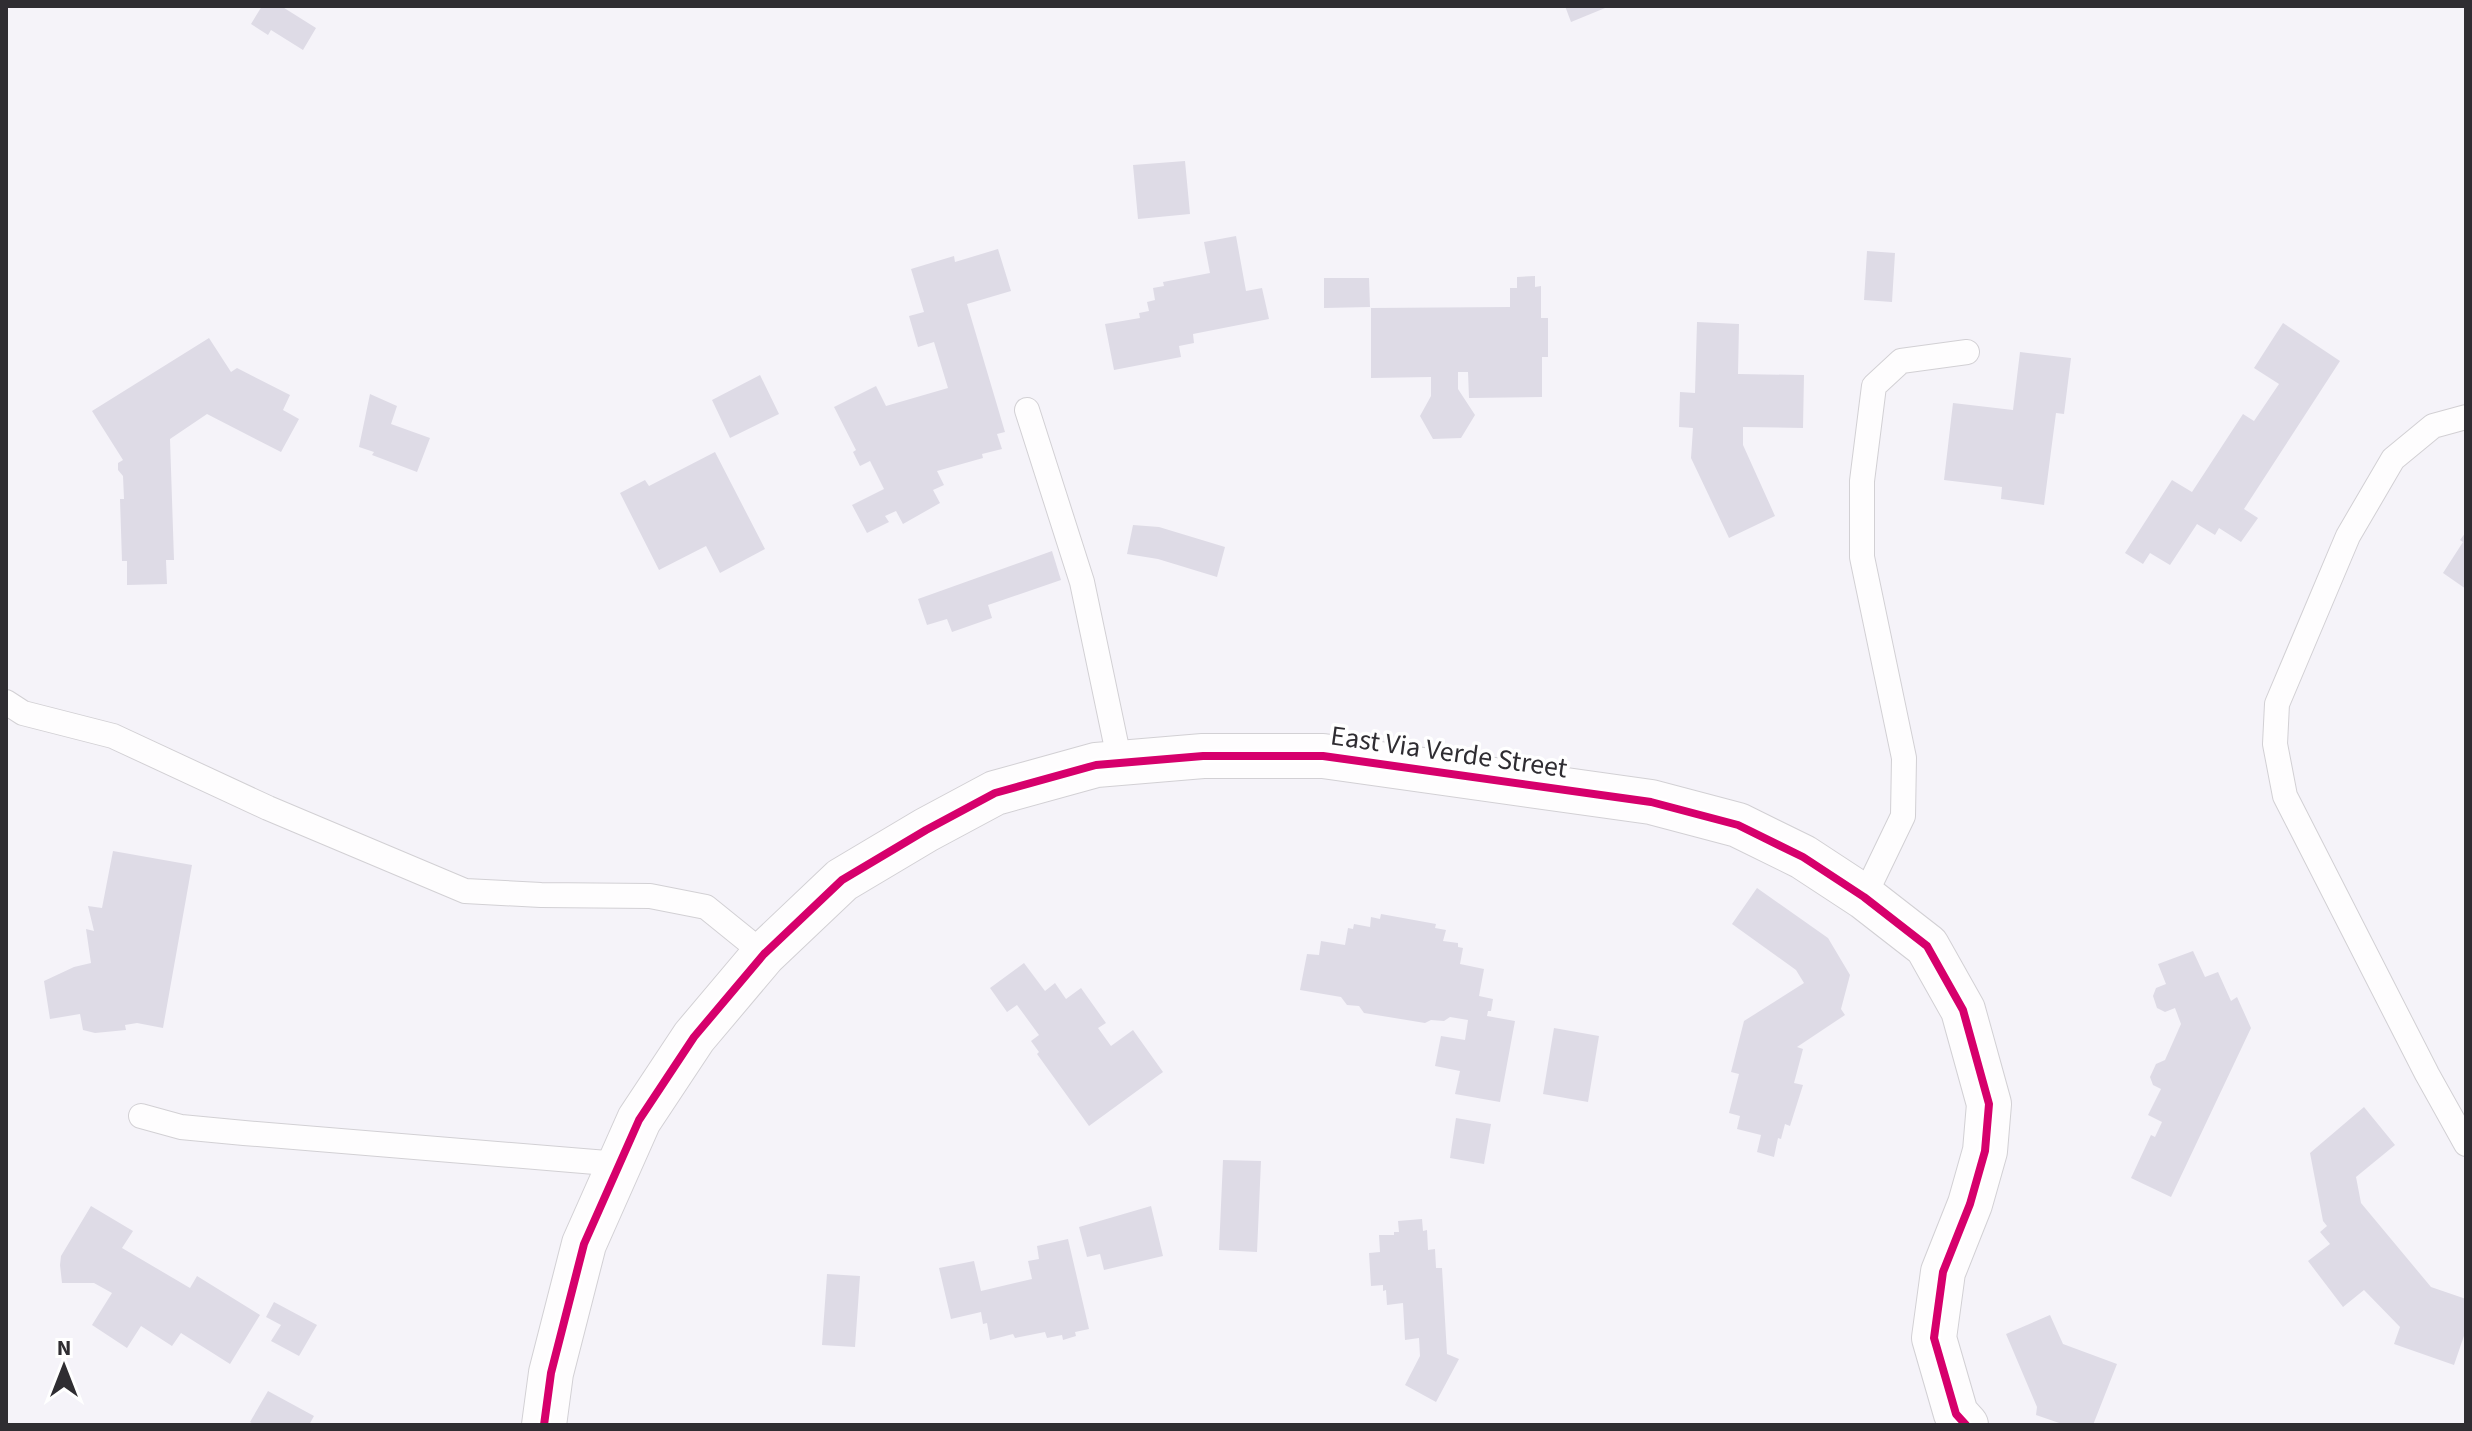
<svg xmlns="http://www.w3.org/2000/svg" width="2472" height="1431" font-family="'Source Sans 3',sans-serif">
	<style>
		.building { fill: #dedbe6 }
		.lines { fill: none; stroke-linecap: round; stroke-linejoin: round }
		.lane-casing { stroke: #d2d0d4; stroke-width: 26 }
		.secondary-casing { stroke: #d2d0d4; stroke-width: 46 }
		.lane { stroke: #fefdfe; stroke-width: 24 }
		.secondary { stroke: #fefdfe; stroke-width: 44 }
		.cycleway-casing { stroke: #fff; stroke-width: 13 }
		.cycleway { stroke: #d6006c; stroke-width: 8 }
		.labels { text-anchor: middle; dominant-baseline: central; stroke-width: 7; stroke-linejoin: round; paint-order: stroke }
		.street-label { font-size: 28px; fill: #2f2d32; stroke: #fff }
	</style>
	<rect width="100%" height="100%" fill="#f5f3f9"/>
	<path class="building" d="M262,6H281L316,28L303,50L271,30L268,35L251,24Z
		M1565,6H1610L1571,22Z
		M1185,161L1190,214L1138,219L1133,165Z
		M1236,236L1246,291L1262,288L1269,319L1193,334L1194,343L1179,346L1181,357L1114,370L1105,324L1140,318L1139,313L1149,311L1147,302L1155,300L1153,288L1164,286L1163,282L1210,273L1204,242Z
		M998,249L1011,291L967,304L1005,432L997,434L1002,449L982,454L983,458L937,471L944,485L933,490L940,503L903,524L896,511L885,516L889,522L867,533L852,505L884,489L870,461L860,466L853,452L856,450L834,407L876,386L886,406L948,388L934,342L918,347L909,316L924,312L911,269L954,256L955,262Z
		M1867,251L1895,253L1892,302L1864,300Z
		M1535,276V287L1541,286V318H1548V357H1542V397L1469,398L1468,372H1458V389L1475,415L1461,438L1433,439L1420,416L1431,396V377L1371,378V308L1510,307V288H1517V277Z
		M1324,278H1369L1370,307L1324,308Z
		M1697,322L1739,324L1738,374L1804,375L1803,428L1743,427V445L1775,516L1729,538L1691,458L1693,428L1679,427L1680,392L1695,393Z
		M2283,323L2340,361L2244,509L2258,518L2241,542L2219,528L2215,535L2197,524L2170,565L2150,553L2143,564L2125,553L2172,480L2192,492L2243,414L2254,421L2279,384L2254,368Z
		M209,338L231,372L237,368L290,395L283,410L299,419L281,452L207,414L170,439L174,560H166L167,584L127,585V561H122L120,499H124L123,476L118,470V463L123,460L92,411Z
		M2020,352L2071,358L2064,414L2056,413L2044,505L2001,499L2002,487L1944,480L1953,403L2013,410Z
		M760,375L779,414L730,438L712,400Z
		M370,394L397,406L391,424L430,438L417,472L372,455L374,452L359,447Z
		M715,452L765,549L720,573L706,546L659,570L620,493L645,480L649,486Z
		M1133,525L1159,527L1225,547L1217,577L1158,559L1127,554Z
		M2466,532V589L2443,573L2463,542L2460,540Z
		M1052,551L1061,580L988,605L992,618L952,632L947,619L927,625L918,599Z
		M113,851L192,865L163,1028L137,1023L125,1025L126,1030L95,1033L83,1030L80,1014L50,1019L44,981L74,967L91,963L86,929L94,931L88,906L102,908Z
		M1757,888L1828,938L1850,975L1841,1009L1845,1015L1797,1047L1803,1049L1794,1083L1803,1085L1790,1126L1785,1124L1781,1139L1778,1138L1774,1157L1757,1152L1761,1135L1737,1129L1740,1116L1729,1113L1739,1074L1731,1072L1744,1021L1804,983L1796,970L1732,924Z
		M1381,914L1436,924L1435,928L1446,930L1443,941L1458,943V947L1463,948L1460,964L1484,969L1479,996L1493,999L1491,1011H1488L1487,1016L1515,1021L1500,1102L1455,1094L1460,1071L1435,1066L1441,1036L1465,1040L1468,1020L1450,1017L1444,1021L1431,1020L1425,1023L1364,1013L1359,1006L1347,1005L1341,997L1300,990L1307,954L1319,955L1321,941L1345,945L1348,928L1353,929L1354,924L1370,927L1371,917L1380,919Z
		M2193,951L2205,977L2218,972L2231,1001L2237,997L2251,1028L2171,1197L2131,1178L2151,1135L2155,1137L2162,1122L2148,1115L2161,1089L2153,1085L2150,1077L2156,1064L2165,1060L2181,1024L2175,1008L2165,1012L2157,1008L2153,996L2156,988L2166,984L2158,964Z
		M1024,963L1045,991L1055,983L1066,999L1081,988L1106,1023L1098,1028L1111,1046L1133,1030L1163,1072L1089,1126L1037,1054L1039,1052L1031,1041L1039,1035L1017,1005L1007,1012L990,988Z
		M1554,1028L1599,1036L1588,1102L1543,1094Z
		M2364,1107L2395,1145L2356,1177L2361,1203L2431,1287L2466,1299V1330L2454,1365L2394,1344L2400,1327L2364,1290L2343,1307L2308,1261L2330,1244L2320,1232L2327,1226L2323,1221L2310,1153Z
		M1456,1118L1491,1124L1484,1164L1450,1158Z
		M1223,1160L1261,1161L1257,1252L1219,1250Z
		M91,1206L133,1231L122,1248L190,1288L197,1276L260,1315L230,1364L181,1333L172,1346L141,1326L127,1348L92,1325L112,1293L94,1283H62L60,1265L61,1256Z
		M1151,1206L1163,1256L1104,1270L1100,1254L1087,1257L1079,1227Z
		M1422,1219L1423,1231L1427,1230L1428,1250L1435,1249L1436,1268H1442L1447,1354L1459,1359L1436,1402L1405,1385L1420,1356L1419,1338L1405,1340L1403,1303L1387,1305L1386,1290L1383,1291V1285L1371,1286L1369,1253L1380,1252L1379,1235H1394V1232H1399L1398,1221Z
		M1068,1239L1089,1329L1075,1332L1076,1336L1063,1340L1062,1335L1047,1338L1045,1332L1015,1338L1013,1334L990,1340L987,1323L983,1324L981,1312L951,1319L939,1268L974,1261L981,1291L1032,1279L1028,1261L1039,1259L1037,1246Z
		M827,1274L860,1276L855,1347L822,1345Z
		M274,1302L317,1325L299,1356L271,1341L281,1325L266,1317Z
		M2050,1315L2063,1344L2117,1364L2093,1425H2065L2036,1415L2037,1407L2006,1334Z
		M268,1391L314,1416L309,1425H255L250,1422Z"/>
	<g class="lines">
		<g class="lane-casing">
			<path id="lane" d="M1027,410L1082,582L1120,763
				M2466,417L2433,426L2393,459L2348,536L2277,704L2275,744L2285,796L2427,1074L2466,1144
				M6,702L23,713L113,736L268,808L465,891L541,895L650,896L706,907L764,954
				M1864,897L1903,816L1904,758L1862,557V481L1874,386L1901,361L1967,352
				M141,1116L181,1127L244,1133L619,1164"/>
		</g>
		<g class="secondary-casing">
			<path id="secondary" d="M544,1425L551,1373L584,1244L639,1120L694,1037L764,954L842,880L926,830L995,793L1096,765L1203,756H1323L1651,802L1738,825L1803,857L1864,897L1927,946L1963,1010L1989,1104L1985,1151L1970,1204L1943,1272L1934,1338L1956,1414L1966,1425"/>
		</g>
		<use href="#lane" class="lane"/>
		<use href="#secondary" class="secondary"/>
		<g class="cycleway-casing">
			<path id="cycleway" d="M544,1425L551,1373L584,1244L639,1120L694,1037L764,954L842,880L926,830L995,793L1096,765L1203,756H1323L1651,802L1738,825L1803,857L1864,897L1927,946L1963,1010L1989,1104L1985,1151L1970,1204L1943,1272L1934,1338L1956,1414L1966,1425"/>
		</g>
		<use href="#cycleway" class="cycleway"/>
	</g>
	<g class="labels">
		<g class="street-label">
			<text transform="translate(1449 752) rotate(8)">East Via Verde Street</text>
		</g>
	</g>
	<rect width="2472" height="1431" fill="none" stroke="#2f2d32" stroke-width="16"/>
	<g transform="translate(64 1367)" stroke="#ffffff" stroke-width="6" paint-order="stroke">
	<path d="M0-6L14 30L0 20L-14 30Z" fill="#2f2d32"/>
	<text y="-12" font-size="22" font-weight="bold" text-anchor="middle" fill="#2f2d32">N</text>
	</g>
</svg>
